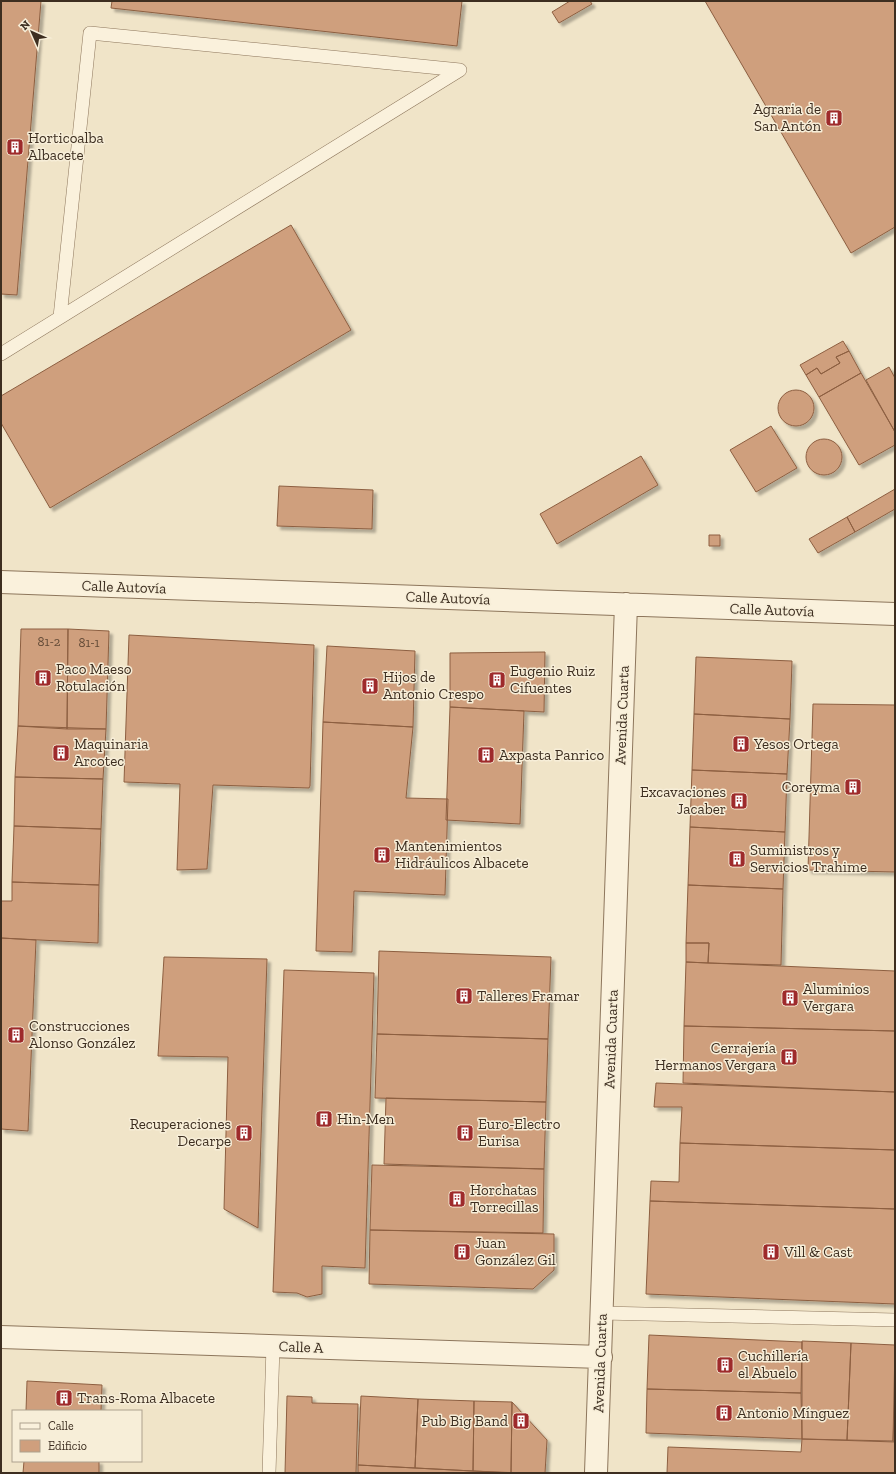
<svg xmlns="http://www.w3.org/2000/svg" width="896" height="1474" font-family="'Zilla Slab',serif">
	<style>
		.building { fill: #cf9f7d; stroke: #8d5f41; filter: url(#shadow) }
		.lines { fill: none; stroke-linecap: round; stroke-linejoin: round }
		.lane-casing { stroke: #8d765c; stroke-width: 14 }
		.street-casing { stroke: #8d765c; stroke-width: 24 }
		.lane { stroke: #faf1dc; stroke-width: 13 }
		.street { stroke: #faf1dc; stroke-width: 22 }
		.labels { text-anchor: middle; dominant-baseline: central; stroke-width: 3; stroke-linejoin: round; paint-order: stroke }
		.number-label { font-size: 13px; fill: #624a37 }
		.poi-label { font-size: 15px; fill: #3d2e20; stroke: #f7eed8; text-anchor: start }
		.street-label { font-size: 15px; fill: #3d2e20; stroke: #f7eed8 }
	</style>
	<defs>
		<filter id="shadow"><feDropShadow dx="3.5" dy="3.5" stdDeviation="1" flood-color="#0004"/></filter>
	</defs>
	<rect width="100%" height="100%" fill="#f0e4c8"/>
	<path class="building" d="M1,1H41L17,295L1,294Z
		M112,1H462L457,46L111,8Z
		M570,1H590L592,4L559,23L552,12Z
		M705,1H895V227L851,253Z
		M291,225L351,330L50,508L1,423V396Z
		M843,341L849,351L836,357L840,363L821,374L817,368L806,375L800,365Z
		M849,351L861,373L819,397L806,375L817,368L821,374L840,363L836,357Z
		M889,367L895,378V432L866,380Z
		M861,373L895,432V445L859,465L819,397Z
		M778 408a18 18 0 1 1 36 0a18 18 0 1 1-36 0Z
		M771,426L797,468L756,492L730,450Z
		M806 457a18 18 0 1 1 36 0a18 18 0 1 1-36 0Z
		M641,456L658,485L557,544L540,514Z
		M279,486L373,490L372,529L277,526Z
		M895,489V509L855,532L847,517Z
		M847,517L855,532L818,553L809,539Z
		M709,535H720V546H709Z
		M21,629H68L67,729L18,726Z
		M68,629L109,631L106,729H67Z
		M129,635L314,645L310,786L309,788L213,785L207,869L177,870L180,784L124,782Z
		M327,646L415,651L413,727L323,722Z
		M545,652L544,712L450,707V653Z
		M696,657L792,661L790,719L694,714Z
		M813,704L895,705V872L808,870Z
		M450,707L524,711L520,824L446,820Z
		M694,714L790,719L787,774L692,770Z
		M323,722L413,727L406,798L448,799L445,895L354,891L352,952L316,951Z
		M18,726L106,729L103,779L15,777Z
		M692,770L787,774L785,832L690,827Z
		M15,777L103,779L101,829L14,826Z
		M14,826L101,829L99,885L12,882Z
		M690,827L785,832L783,889L688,885Z
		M12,882L99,885L98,943L1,938V901H12Z
		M688,885L783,889L781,965L708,963L709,943H686Z
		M1,938L36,940L28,1131L1,1129Z
		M686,943H709L708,963L686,962Z
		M379,951L551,957L548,1039L377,1034Z
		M164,957L267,959L258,1228L224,1209L228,1057L158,1056Z
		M686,962L895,971V1031L684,1026Z
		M284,970L374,973L365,1268L322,1266V1294L307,1297L297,1293L273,1292Z
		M684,1026L895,1031V1092L683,1083Z
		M377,1034L548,1039L546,1102L375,1098Z
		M656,1083L895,1092V1150L680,1143L682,1107H654Z
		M386,1098L546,1102L544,1169L384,1164Z
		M680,1143L895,1150V1209L650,1201L651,1181L679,1182Z
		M372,1165L544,1169L543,1233L370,1230Z
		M650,1201L895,1209V1304L646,1294Z
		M370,1230L554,1234V1270L533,1289L369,1284Z
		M649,1335L802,1342L801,1393L647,1389Z
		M802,1341L851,1343L847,1440L802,1439Z
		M851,1343L895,1345L893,1441L847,1440Z
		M27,1381L102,1385L101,1411H26Z
		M647,1389L801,1393L802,1439L646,1433Z
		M895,1393V1442L893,1441Z
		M287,1396L312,1397V1403L358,1404L356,1473H285Z
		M361,1396L418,1399L415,1468L358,1465Z
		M418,1399L474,1401L473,1471L415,1468Z
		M474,1401L512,1402L511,1473L473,1471Z
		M512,1402L547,1440L545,1473H511Z
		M802,1439L895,1442V1473H667L668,1447L801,1452Z
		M24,1461H99V1473H23Z
		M358,1465L473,1471L521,1473H358Z"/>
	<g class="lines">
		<g class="lane-casing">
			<path id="lane" d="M1,354L460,70L90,33L60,317
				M602,1313L895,1320
				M269,1473L273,1346"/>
		</g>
		<g class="street-casing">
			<path id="street" d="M1,582L895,614
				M1,1337L601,1357
				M596,1473L626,604"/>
		</g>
		<use href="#lane" class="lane"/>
		<use href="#street" class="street"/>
	</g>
	<defs>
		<g id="building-square" transform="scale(0.9)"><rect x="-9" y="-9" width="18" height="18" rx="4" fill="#9e2a2b" stroke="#f7eed8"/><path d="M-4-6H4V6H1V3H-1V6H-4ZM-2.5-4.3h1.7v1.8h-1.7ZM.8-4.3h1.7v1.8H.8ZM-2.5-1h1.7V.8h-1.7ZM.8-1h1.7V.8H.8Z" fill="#fff"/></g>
	</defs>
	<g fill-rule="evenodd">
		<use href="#building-square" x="834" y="118"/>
		<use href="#building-square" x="15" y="147"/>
		<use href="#building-square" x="43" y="678"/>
		<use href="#building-square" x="497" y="680"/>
		<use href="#building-square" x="370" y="686"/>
		<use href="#building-square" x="741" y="744"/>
		<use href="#building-square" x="61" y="753"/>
		<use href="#building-square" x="486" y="755"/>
		<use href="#building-square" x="853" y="787"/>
		<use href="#building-square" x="739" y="801"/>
		<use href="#building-square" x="382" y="855"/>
		<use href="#building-square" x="737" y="859"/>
		<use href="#building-square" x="464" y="996"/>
		<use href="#building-square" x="790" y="998"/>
		<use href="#building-square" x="16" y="1035"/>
		<use href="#building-square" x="789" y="1057"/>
		<use href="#building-square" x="324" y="1119"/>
		<use href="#building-square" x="244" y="1133"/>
		<use href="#building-square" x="465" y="1133"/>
		<use href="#building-square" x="457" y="1199"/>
		<use href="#building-square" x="462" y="1252"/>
		<use href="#building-square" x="771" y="1252"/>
		<use href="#building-square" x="725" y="1365"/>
		<use href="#building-square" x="64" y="1398"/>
		<use href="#building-square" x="724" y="1413"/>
		<use href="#building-square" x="521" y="1421"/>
	</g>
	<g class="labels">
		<g class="number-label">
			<text x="49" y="641">81-2</text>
			<text x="89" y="642">81-1</text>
		</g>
		<g class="poi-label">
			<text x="821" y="109" text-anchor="end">Agraria de<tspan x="821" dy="17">San Antón</tspan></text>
			<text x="28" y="138">Horticoalba<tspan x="28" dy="17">Albacete</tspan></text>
			<text x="56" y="669">Paco Maeso<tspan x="56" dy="17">Rotulación</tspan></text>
			<text x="510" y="671">Eugenio Ruiz<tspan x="510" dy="17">Cifuentes</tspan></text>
			<text x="383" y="677">Hijos de<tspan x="383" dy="17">Antonio Crespo</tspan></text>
			<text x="74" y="744">Maquinaria<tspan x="74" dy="17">Arcotec</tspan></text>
			<text x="754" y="744">Yesos Ortega</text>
			<text x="499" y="755">Axpasta Panrico</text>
			<text x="840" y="787" text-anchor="end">Coreyma</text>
			<text x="726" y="792" text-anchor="end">Excavaciones<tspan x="726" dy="17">Jacaber</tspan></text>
			<text x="395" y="846">Mantenimientos<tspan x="395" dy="17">Hidráulicos Albacete</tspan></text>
			<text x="750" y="850">Suministros y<tspan x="750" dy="17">Servicios Trahime</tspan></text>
			<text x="803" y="989">Aluminios<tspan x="803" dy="17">Vergara</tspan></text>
			<text x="477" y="996">Talleres Framar</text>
			<text x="29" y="1026">Construcciones<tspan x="29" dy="17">Alonso González</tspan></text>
			<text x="776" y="1048" text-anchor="end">Cerrajería<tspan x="776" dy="17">Hermanos Vergara</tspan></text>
			<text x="337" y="1119">Hin-Men</text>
			<text x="231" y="1124" text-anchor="end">Recuperaciones<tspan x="231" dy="17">Decarpe</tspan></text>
			<text x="478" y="1124">Euro-Electro<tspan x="478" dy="17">Eurisa</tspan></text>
			<text x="470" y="1190">Horchatas<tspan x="470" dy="17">Torrecillas</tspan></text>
			<text x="475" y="1243">Juan<tspan x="475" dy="17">González Gil</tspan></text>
			<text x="784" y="1252">Vill &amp; Cast</text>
			<text x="738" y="1356">Cuchillería<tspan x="738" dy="17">el Abuelo</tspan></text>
			<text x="77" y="1398">Trans-Roma Albacete</text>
			<text x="737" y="1413">Antonio Mínguez</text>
			<text x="508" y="1421" text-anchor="end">Pub Big Band</text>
		</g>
		<g class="street-label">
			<text transform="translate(124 587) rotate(2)">Calle Autovía</text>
			<text transform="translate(448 598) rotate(2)">Calle Autovía</text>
			<text transform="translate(772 610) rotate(2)">Calle Autovía</text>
			<text transform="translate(622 715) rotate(-88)">Avenida Cuarta</text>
			<text transform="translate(611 1039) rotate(-88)">Avenida Cuarta</text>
			<text transform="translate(301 1347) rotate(2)">Calle A</text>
			<text transform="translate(600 1363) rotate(-88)">Avenida Cuarta</text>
		</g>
	</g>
	<rect width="896" height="1474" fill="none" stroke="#3d2e20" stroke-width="4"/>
	<rect x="12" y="1410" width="130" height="52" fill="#f7eed8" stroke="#ada18e"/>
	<rect x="20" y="1423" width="20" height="6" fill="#faf1dc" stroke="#ada18e"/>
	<text x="48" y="1430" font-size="12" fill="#3d2e20">Calle</text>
	<rect x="20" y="1440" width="20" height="12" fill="#cf9f7d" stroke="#ada18e"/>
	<text x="48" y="1450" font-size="12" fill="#3d2e20">Edificio</text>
	<g transform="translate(32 32) rotate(315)" stroke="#f7eed8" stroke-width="3" paint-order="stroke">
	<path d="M0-3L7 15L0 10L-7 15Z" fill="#3d2e20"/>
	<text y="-6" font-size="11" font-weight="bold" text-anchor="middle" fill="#3d2e20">N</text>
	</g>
</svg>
